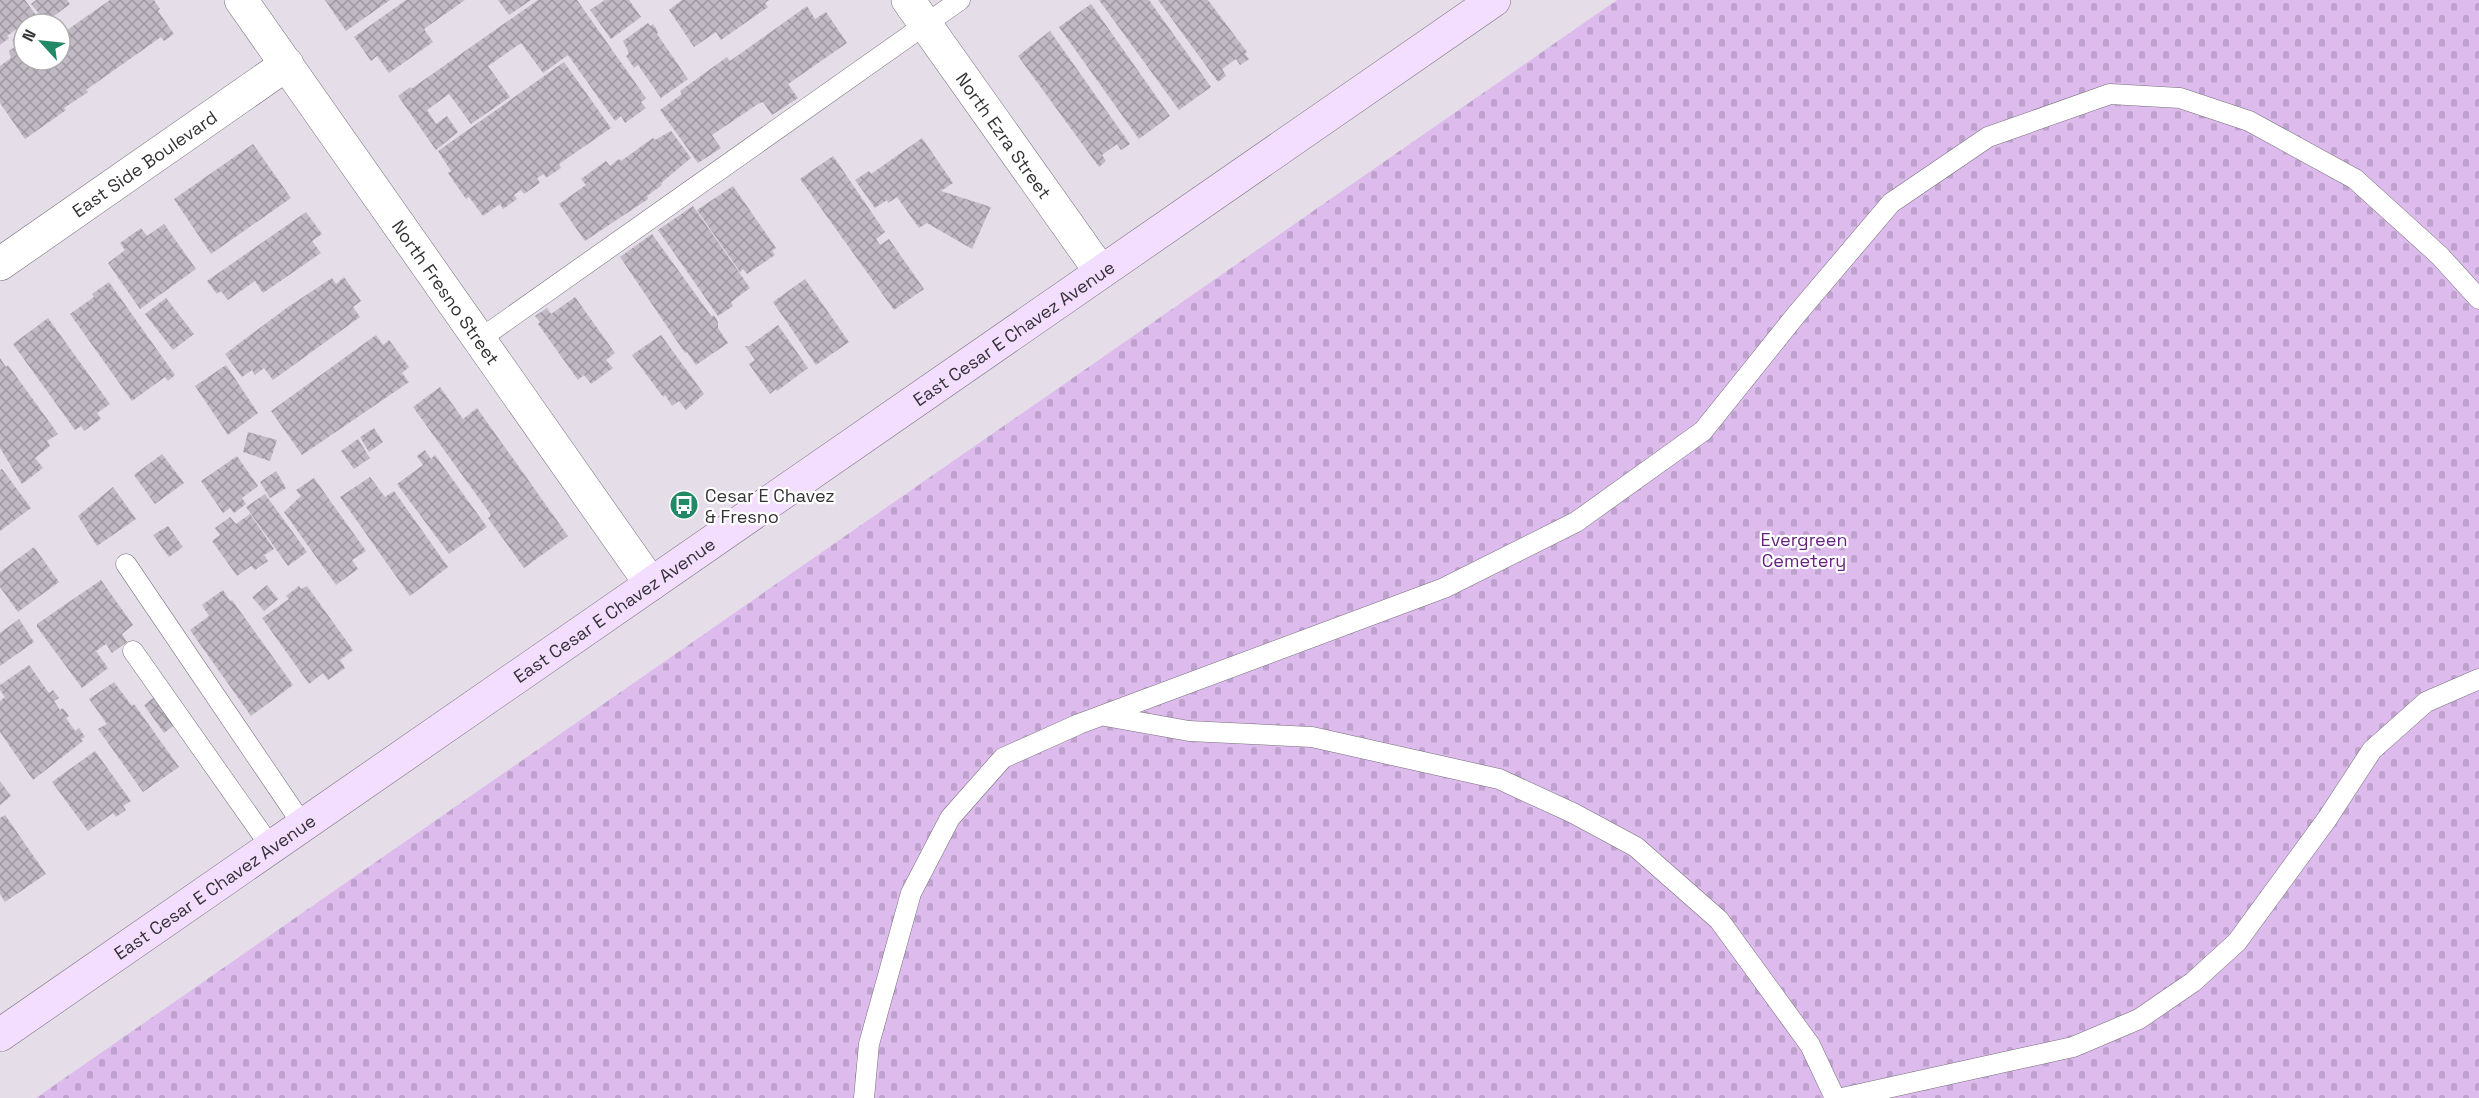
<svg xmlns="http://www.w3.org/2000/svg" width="2479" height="1098" font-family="'Space Grotesk',sans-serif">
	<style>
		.cemetery { fill: url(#cemetery-stones) }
		.building { fill: url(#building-cross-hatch) }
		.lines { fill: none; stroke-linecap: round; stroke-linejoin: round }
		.lane-casing { stroke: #756f79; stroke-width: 21 }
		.street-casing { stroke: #756f79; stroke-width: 34 }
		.secondary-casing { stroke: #756f79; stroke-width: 34 }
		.lane { stroke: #fff; stroke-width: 20 }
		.street { stroke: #fff; stroke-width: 33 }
		.secondary { stroke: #f4deff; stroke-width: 33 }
		.labels { text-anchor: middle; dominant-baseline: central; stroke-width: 4.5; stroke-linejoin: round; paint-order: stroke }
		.street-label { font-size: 18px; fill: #353236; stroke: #fff }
		.poi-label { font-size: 18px; fill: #353236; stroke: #fff; text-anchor: start }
		.park-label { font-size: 18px; fill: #65227f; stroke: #fff }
	</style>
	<defs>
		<pattern id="cemetery-stones" width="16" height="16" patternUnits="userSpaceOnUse" patternTransform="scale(1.5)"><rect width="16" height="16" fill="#ddbbed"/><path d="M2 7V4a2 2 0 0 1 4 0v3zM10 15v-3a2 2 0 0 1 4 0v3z" fill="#bea1cc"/></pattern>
		<pattern id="building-cross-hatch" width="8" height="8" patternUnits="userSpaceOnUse" patternTransform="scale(1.5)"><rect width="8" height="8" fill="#c1b9c4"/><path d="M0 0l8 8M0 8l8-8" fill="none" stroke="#9e97a0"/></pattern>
	</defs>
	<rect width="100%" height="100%" fill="#e5dee9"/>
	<path class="cemetery" d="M1617,0H2479V1098H36Z"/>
	<path class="building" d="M0,0H25L36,15L7,36L9,38L0,45Z
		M36,0H67L70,4L46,22L31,4Z
		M110,0H154L160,9L158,11L174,34L164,41L161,37L86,90L88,92L64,108L66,110L25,139L0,103V66L11,58L9,51L16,46L12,40L24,30V60H60V35Z
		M325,0H390L346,31Z
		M406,0H465L424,29L433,42L389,73L377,56L371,61L354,37Z
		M498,0H531L509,15Z
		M538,0H577L646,98L641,102L646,108L625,123L621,116L615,121L568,55L543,73L521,43L488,66L510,97L471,124L449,94L427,110L436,124L447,116L458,132L436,150L398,96L410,87L411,89Z
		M605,0H629L641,17L611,39L590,10Z
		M682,0H769L765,3L768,7L721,40L716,32L694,47L669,10Z
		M1099,0H1149L1211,87L1179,110Z
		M1158,0H1208L1247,52L1245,54L1249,59L1240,65L1236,59L1222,69L1226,76L1218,82Z
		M1091,4L1170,116L1139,139L1059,27Z
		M807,6L815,19L826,12L847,43L788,84L798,98L772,115L763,102L758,104L712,135L721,148L698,163L660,110L682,94L680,91L727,57L730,61Z
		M648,23L650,26L653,24L658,32L657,34L688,79L661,98L638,65L634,68L626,56L629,53L623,41Z
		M1050,31L1130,144L1121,150L1117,144L1102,155L1106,161L1099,167L1018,56Z
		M564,62L611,128L559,164L561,168L546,178L544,174L537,178L540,183L524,194L521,190L514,195L517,199L503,209L500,204L483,216L469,197L466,199L448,173L451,171L438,151Z
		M671,131L691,158L661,183L662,185L647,196L648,199L585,241L559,204L586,185L581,179L606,161L610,166L619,159L621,161L653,138L655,140Z
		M922,138L953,183L941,191L991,207L972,249L927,223L919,228L897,197L888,203L887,200L875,208L855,180L869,171L871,174Z
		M253,144L291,198L211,254L174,199Z
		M833,156L885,232L876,239L880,245L889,239L924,289L894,310L800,179Z
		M733,186L776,248L772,251L775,255L747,274L743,269L740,272L697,210Z
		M693,206L750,288L731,302L733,306L718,316L658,230Z
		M306,212L322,234L312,241L321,253L263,293L255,281L228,300L221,291L217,294L207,281Z
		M164,224L196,269L140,309L108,263L125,250L120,243L141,228L147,236Z
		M652,234L712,317L714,315L718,322V328L728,343L696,365L687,352L685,353L620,257Z
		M344,277L361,301L353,307L360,317L273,380L264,368L255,375L252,370L242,377L225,354L288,307L332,278L336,284Z
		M805,279L849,342L816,365L773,302Z
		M109,282L175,375L168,381L165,377L132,401L70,314L94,297L92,294Z
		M575,297L615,353L606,360L613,368L591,384L584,375L578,380L538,324L540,322L535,316L547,308L551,314Z
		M166,298L194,334L173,350L145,314Z
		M48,318L110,404L97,413L101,419L84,431L81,426L75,430L13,344Z
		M778,325L808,368L777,391L776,389L770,394L749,364L755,360L745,346H749Z
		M376,335L383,345L389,340L409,367L402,373L409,382L302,455L271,411Z
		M661,335L704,394L686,410L679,401L672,406L665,395L663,397L632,355Z
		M0,358L6,367L8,365L58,434L47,441L50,446L35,458L43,468L22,484L0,448Z
		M226,365L258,413L228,435L195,386Z
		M440,387L463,419L477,408L568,536L524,568L488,518L491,515L413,407Z
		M374,428L383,442L369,452L360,437Z
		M248,432L277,440L270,461L243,452Z
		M358,439L370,458L354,469L341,451Z
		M425,450L431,459L435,455L487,527L449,554L397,484L423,465L417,456Z
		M162,454L184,483L155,504L134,475Z
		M237,456L258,486L242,498L246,504L234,513L230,508L223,513L201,481Z
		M2,469L31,508L0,531V470Z
		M276,471L286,488L270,498L260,482Z
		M370,477L385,497L394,491L448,567L410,596L340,497Z
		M314,478L366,551L352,560L358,569L336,585L284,512L301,496L296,490Z
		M113,487L136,519L97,546L78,516Z
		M265,494L307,552L288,566L246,507Z
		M250,514L274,549L264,555L268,561L255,570L251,566L237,576L212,541L220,535L215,528L230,517L236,524Z
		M168,526L183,547L169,557L153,535Z
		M34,547L59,582L18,612L0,587V572Z
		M101,580L133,625L122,634L127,642L112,653L106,644L96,651L108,668L82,688L37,627V624Z
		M267,585L278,599L264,611L252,597Z
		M299,586L301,589L307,586L353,650L340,660L345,668L328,680L323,673L309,684L262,618L289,599L286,596Z
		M223,590L230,601L232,600L293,685L251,716L190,630L209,616L202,605Z
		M19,619L34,642L0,666V633Z
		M29,665L49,693L53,690L59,698L54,701L60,710L63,708L69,716L66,718L75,731L79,728L85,737L81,739L83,741L33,780L0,732V701L5,697L0,690V685Z
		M114,682L132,706L134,704L179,767L143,792L98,729L107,724L89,699Z
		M161,692L181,720L164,733L144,705Z
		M95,751L131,801L123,806L126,810L116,817L113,813L88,831L52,782Z
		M0,781L11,796L0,805Z
		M5,815L46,874L5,902L0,894V818Z"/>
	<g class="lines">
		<g class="lane-casing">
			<path id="lane" d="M480,339L960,0
				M126,564L303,825
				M133,651L271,847
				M1105,716L1189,731L1312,737L1499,779L1573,813L1636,847L1719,920L1810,1045L1835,1098
				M864,1098L869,1044L911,893L950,818L1003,758L1079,724L1444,588L1576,522L1703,431L1796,315L1891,203L1988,137L2110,94L2180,98L2249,121L2355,179L2440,256L2479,299
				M1842,1098L2073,1047L2139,1019L2193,982L2237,942L2327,819L2372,750L2426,702L2479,679"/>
		</g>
		<g class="street-casing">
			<g id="street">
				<path id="s1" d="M241,0L651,584"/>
				<path id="s2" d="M908,0L1101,272"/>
				<path id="s3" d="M0,264L287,64"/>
			</g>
		</g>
		<g class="secondary-casing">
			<g id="secondary">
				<path id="s4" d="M0,1035L1494,0"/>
			</g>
		</g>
		<use href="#lane" class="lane"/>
		<use href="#street" class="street"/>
		<use href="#secondary" class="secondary"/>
	</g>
	<defs>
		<g id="bus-disc" transform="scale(1.5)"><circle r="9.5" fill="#218965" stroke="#fff"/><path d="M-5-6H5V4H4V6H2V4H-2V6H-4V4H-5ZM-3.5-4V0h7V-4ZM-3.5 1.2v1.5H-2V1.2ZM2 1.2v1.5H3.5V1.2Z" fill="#fff"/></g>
	</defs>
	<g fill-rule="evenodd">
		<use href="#bus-disc" x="684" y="505"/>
	</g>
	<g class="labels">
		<g class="street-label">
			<text stroke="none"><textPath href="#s2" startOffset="166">North Ezra Street</textPath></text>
			<text stroke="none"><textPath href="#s3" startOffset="176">East Side Boulevard</textPath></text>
			<text stroke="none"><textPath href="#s1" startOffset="357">North Fresno Street</textPath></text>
			<text stroke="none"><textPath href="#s4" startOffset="1233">East Cesar E Chavez Avenue</textPath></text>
			<text stroke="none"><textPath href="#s4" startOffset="747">East Cesar E Chavez Avenue</textPath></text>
			<text stroke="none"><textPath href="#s4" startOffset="261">East Cesar E Chavez Avenue</textPath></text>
		</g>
		<g class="poi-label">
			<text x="705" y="495">Cesar E Chavez<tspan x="705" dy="21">&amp; Fresno</tspan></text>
		</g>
		<g class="park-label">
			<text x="1804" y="539">Evergreen<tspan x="1804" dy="21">Cemetery</tspan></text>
		</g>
	</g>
	<g transform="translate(42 42) rotate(297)"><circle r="28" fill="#ffffff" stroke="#aeadaf" stroke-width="1.5"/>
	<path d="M0-4.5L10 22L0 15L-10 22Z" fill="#218965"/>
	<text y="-9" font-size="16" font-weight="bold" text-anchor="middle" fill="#353236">N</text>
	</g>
</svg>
